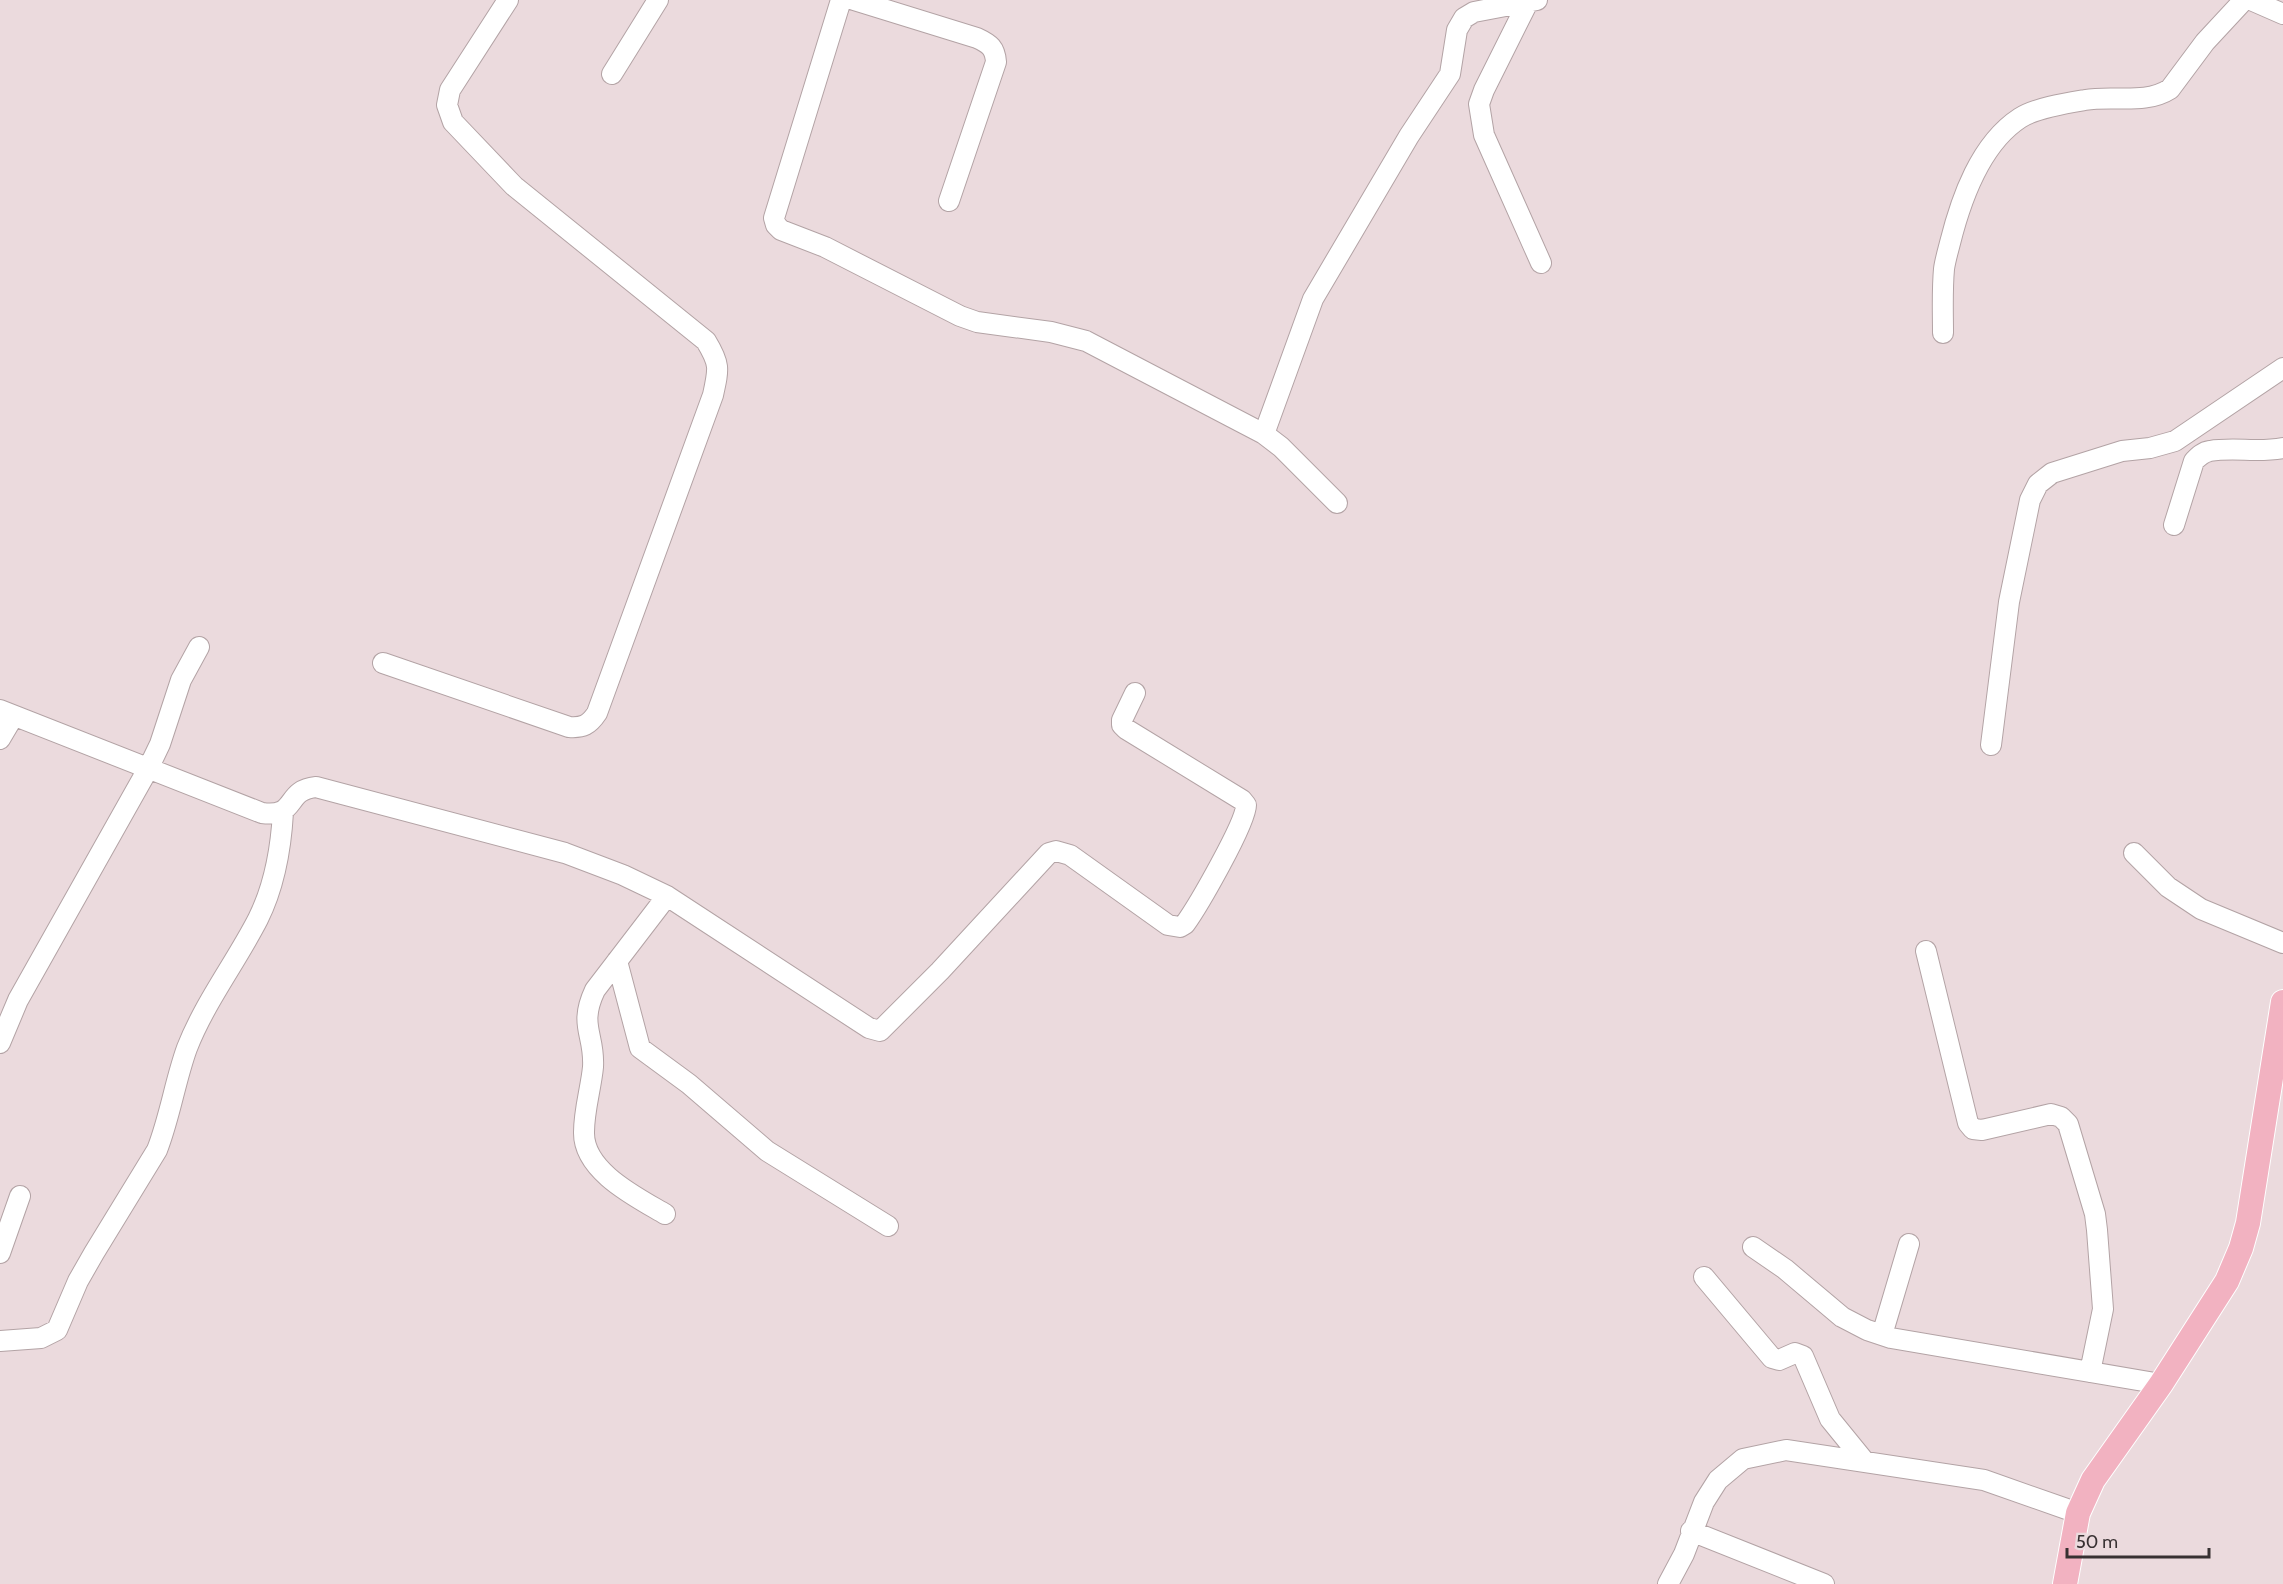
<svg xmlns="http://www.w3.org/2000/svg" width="2283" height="1584" font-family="Cabin,sans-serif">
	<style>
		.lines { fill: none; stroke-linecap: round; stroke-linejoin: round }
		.minor-casing { stroke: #b3a3a5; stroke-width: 22 }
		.major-casing { stroke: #fff; stroke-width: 26 }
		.minor { stroke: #fff; stroke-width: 20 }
		.major { stroke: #f2b2c1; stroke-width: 24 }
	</style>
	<rect width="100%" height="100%" fill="#ebdadd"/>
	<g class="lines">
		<g class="minor-casing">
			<path id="minor" d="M841,0L774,218L776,225L781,230L825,247L960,316L977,322L1051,332L1086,341L1264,434L1281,447L1337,503
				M854,0L977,38C990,44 995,48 996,62L949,201
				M2251,0L2283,14
				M1528,2L1484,90L1479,104L1484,135L1541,263
				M612,74L658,0
				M1943,333C1943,312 1942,291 1944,269C1945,261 1948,251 1950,243C1961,199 1980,144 2020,118C2035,108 2067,103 2085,100C2114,95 2145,105 2170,89L2205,42L2244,0
				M1264,434L1313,299L1409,136L1450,74L1457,30L1464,18L1474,12L1537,0
				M2174,525L2194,461C2199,456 2203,452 2210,451C2234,447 2259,453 2283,448
				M383,663L569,727C583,728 589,725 597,713L713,395C719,368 720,364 706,341L514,186L453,122L447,105L450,90L508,0
				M0,710L262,813C298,818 284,790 316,787L565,853L623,875L667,896L869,1028L880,1031L940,971L1049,853L1056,851L1070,855L1168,925L1180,927L1185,924C1198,906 1246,823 1246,805L1242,800L1126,729L1122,725V720L1135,693
				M0,739L13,717
				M1991,745L2009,602L2030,500L2038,484L2052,473L2122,451L2150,448L2175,441L2283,368
				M2134,853L2168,887L2201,909L2283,943
				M1926,951L1968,1123L1973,1129L1982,1130L2051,1114L2061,1117L2068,1124L2095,1214L2097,1230L2103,1309L2090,1372
				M617,961L640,1048L689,1084L767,1151L888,1226
				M0,1043L18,1000L148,769L160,744L181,680L199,647
				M665,1214C636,1197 583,1171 584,1132C584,1110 591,1088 593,1067C595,1034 578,1026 595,990L667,896
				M1753,1247L1785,1269L1842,1317L1867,1330L1891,1338L2161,1384
				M0,1253L20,1196
				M1704,1277L1772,1358L1779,1360L1795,1353L1803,1356L1830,1419L1865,1462
				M1882,1335L1909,1244
				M0,1341L41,1338L57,1330L78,1281L94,1253L157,1150C170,1117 175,1081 187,1048C205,1002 236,962 258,919C275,885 281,849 283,812
				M1691,1531L1824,1584
				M1668,1584L1684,1554L1704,1502L1718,1480L1743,1459L1786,1450L1984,1480L2078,1513"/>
		</g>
		<g class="major-casing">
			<path id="major" d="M2065,1584L2078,1513L2093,1480L2161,1384L2227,1281L2241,1248L2248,1223L2283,1002"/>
		</g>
		<use href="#minor" class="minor"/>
		<use href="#major" class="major"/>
	</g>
	<path d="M2067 1548v9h142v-9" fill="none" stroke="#383132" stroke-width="3"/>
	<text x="2076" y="1548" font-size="18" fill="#383132" stroke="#ebdadd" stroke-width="4.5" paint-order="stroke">50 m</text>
</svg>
